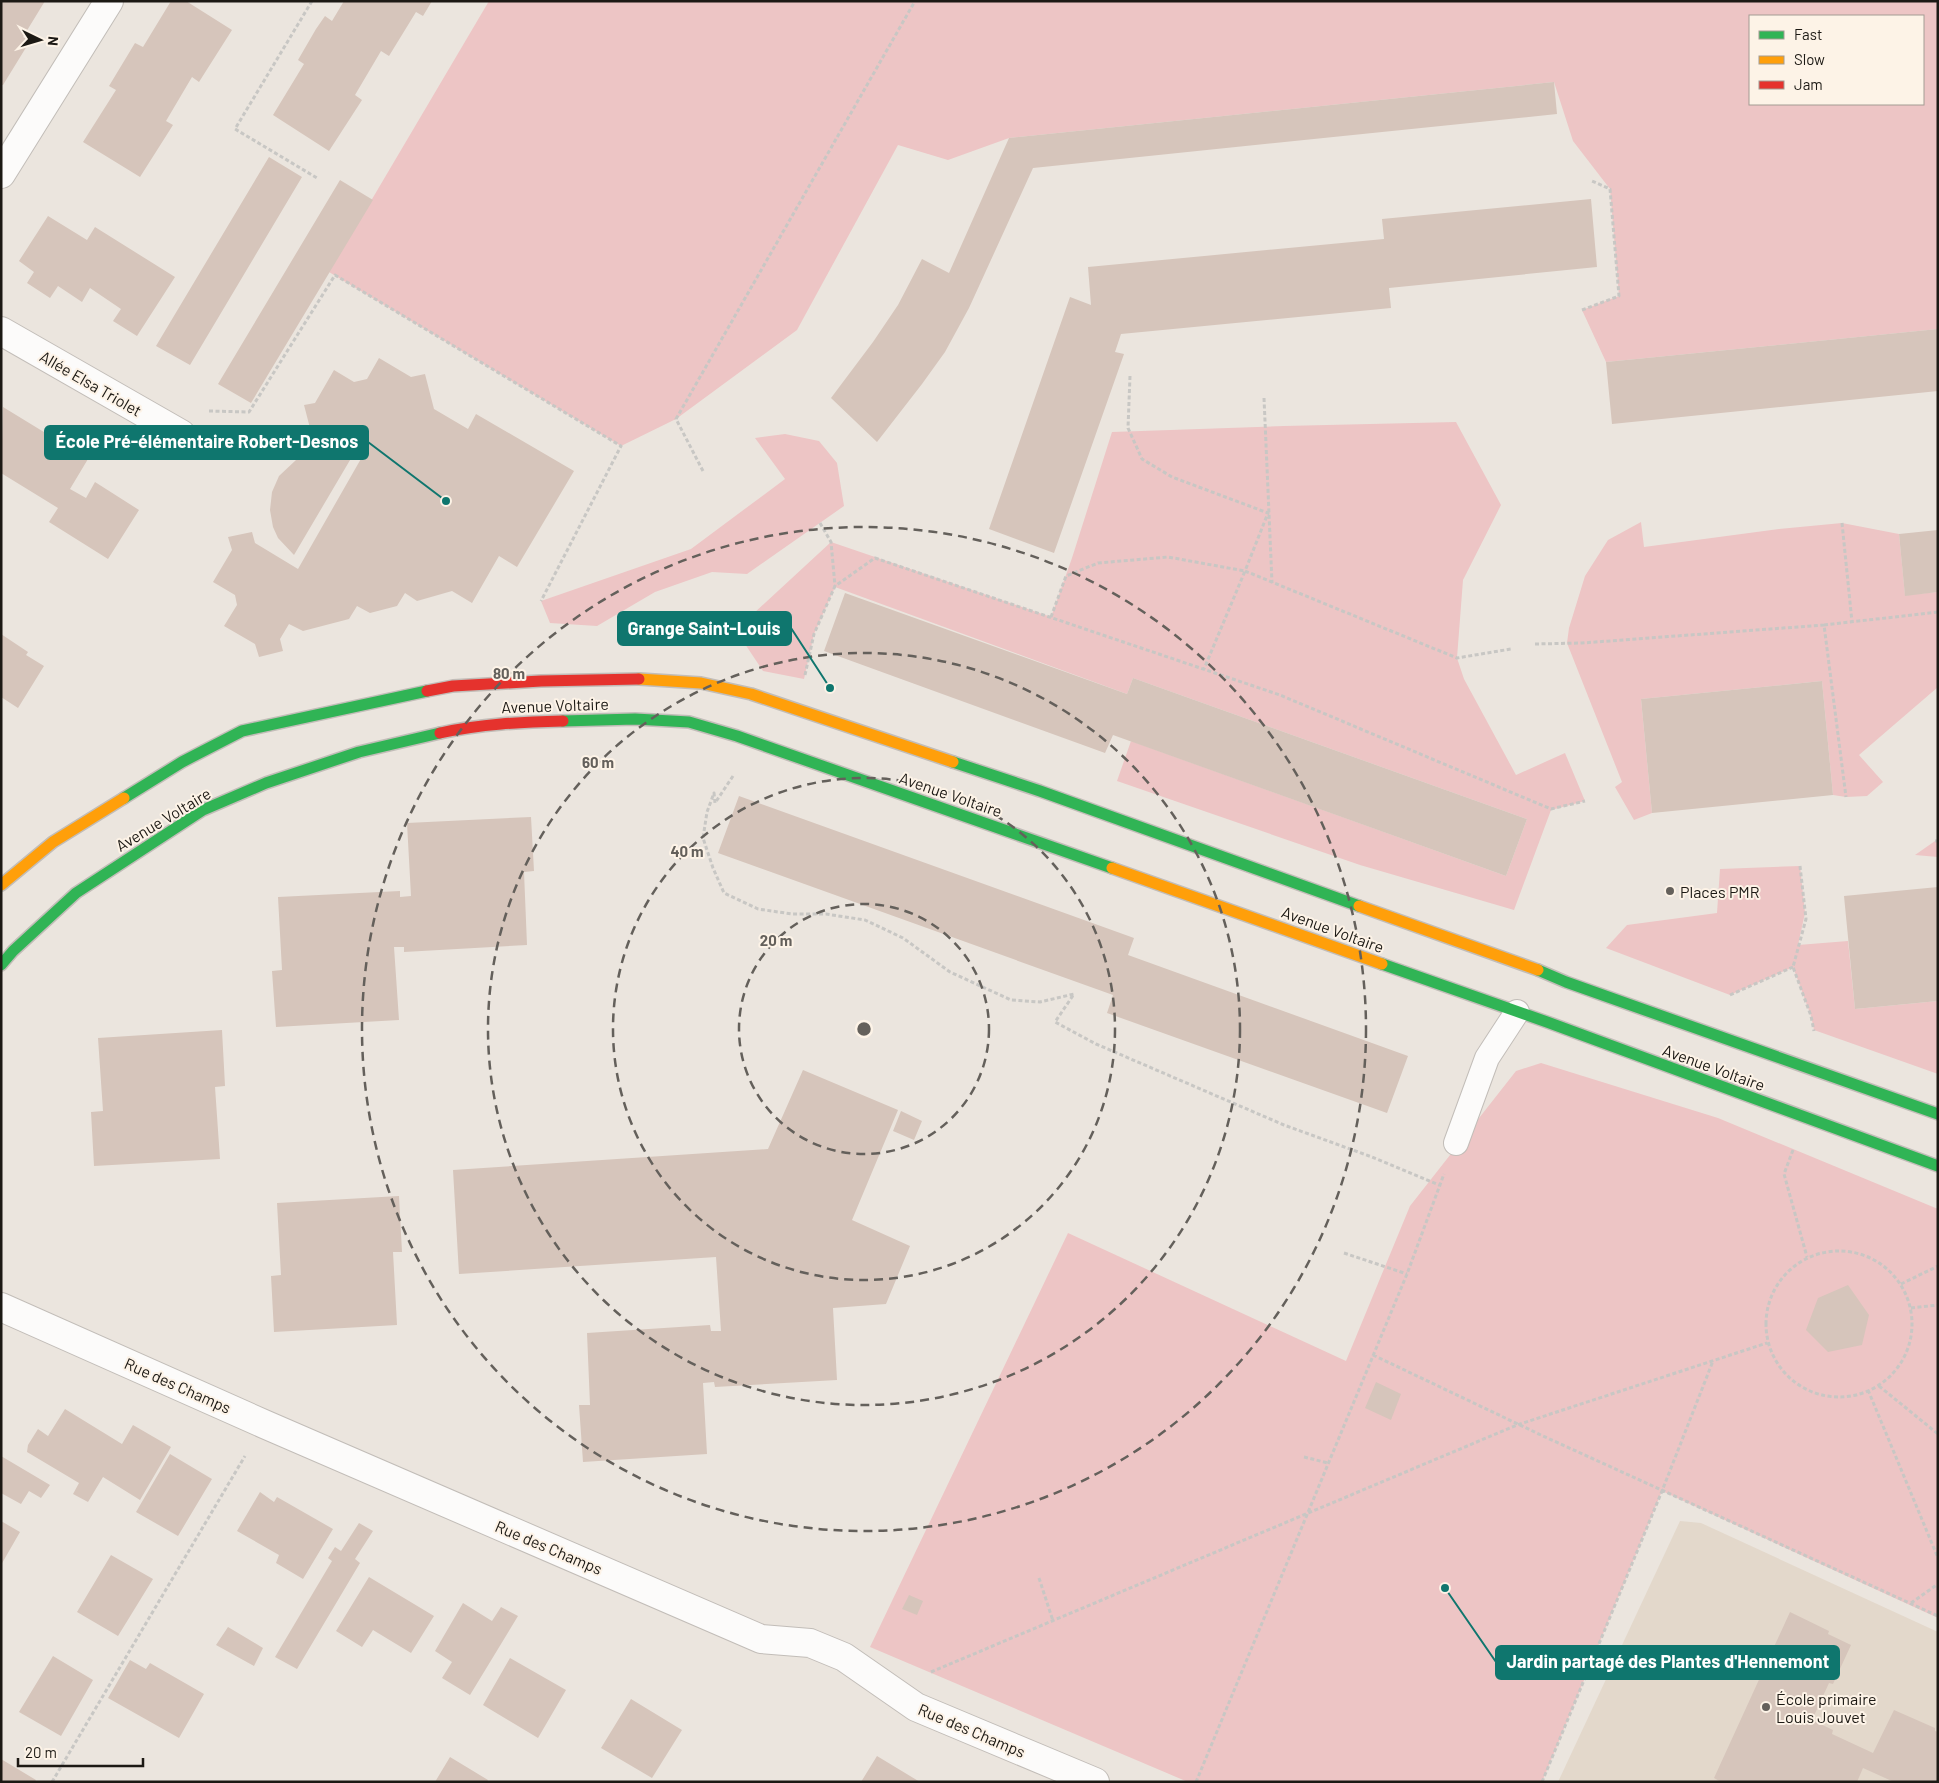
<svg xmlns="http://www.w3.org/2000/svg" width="1939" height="1783" font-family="Barlow,sans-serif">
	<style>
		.built { fill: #e3d8cb }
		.green { fill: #edc5c5; fill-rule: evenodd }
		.building { fill: #d6c5bb }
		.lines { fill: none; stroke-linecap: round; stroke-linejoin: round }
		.lane-casing { stroke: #c2bdb8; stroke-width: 26 }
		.street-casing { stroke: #c2bdb8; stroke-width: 30 }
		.fast-casing { stroke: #c2bdb8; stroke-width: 14 }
		.slow-casing { stroke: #c2bdb8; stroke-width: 14 }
		.jam-casing { stroke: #c2bdb8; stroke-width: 14 }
		.path { stroke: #c8c7c4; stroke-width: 3; stroke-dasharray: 4 2.5; stroke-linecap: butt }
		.lane { stroke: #fcfbfa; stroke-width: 24 }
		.street { stroke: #fcfbfa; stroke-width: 28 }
		.fast { stroke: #30b455; stroke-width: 11 }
		.slow { stroke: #ff9f0a; stroke-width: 11 }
		.jam { stroke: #e5322d; stroke-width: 11 }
		.ring { fill: none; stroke: #64605b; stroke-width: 2.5; stroke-dasharray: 9 6 }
		.poi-dot { fill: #64605b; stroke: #fdf3e7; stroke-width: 2 }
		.labels { text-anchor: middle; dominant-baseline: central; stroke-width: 4; stroke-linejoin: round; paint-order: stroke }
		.street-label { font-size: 16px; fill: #1c1914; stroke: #fdf3e7 }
		.poi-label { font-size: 16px; fill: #1c1914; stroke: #fdf3e7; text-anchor: start }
		.centre { fill: #64605b; stroke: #fdf3e7; stroke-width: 2.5 }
		.ring-label { font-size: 15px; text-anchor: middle; font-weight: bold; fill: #64605b; stroke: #fdf3e7; stroke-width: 4; stroke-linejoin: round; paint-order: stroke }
		.leader { fill: none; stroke: #0f766e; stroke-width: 2 }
		.callout-dot { fill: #0f766e; stroke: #fdf3e7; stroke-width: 2 }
		.callout { fill: #0f766e; stroke: #0f766e; stroke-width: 2 }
		.callout-label { font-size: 18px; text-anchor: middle; font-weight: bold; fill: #fff }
	</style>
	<rect width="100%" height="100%" fill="#ebe5de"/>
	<path class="built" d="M1680,1521L1701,1523L1938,1632V1782H1558Z"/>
	<path class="green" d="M489,1H1938V329L1606,362L1582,310L1619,296L1610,189L1573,141L1554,82L1009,138L948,160L898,145L797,330L676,419L621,446L329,272ZM1750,16H1923V104H1750Z
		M1456,422L1501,505L1463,580L1457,658L1464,679L1516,775L1565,753L1585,801L1551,810L1514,910L1360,865L1117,781L1131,741L1506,876L1527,819L1133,678L1127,694L835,587L814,634L804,679L763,671L745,644L753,614L831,542L1051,617L1072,558L1112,432L1284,426Z
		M785,434L819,441L837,463L844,506L747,574L712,572L655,592L597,626L550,623L541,601L691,549L785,479L755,438Z
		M1641,522L1644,547L1779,529L1842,523L1899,534L1905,595L1938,592V687L1859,755L1883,782L1867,796L1846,797L1833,795L1822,681L1641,699L1652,813L1634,820L1615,787L1622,782L1567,643L1569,628L1585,576L1608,540Z
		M1938,839V857L1915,855L1935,841Z
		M1800,866L1805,913L1798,945L1848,941L1855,1009L1938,1001V1074L1814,1030L1811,1016L1793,967L1730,995L1606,948L1627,925L1717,913L1720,869Z
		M1541,1063L1718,1118L1938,1209V1618L1662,1491L1542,1782H1188L870,1647L1068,1233L1346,1361L1410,1206L1516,1071Z"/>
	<path class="building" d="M1,1H45L23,37L30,41L3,85H1Z
		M171,1H186L232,30L199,82L192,77L166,121L173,125L140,177L83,142L116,90L109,86L135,43L143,47Z
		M344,1H432L423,16L416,12L389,56L381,51L355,95L362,100L329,151L273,115L304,64L298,60L316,29L325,16L332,21Z
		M1554,82L1557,114L1033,168L969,308L945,352L922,384L877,442L831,398L873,342L898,305L922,259L949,273L1009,138Z
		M269,157L302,177L190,365L156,346Z
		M340,180L373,200L251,403L218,384Z
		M1591,199L1597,267L1389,288L1391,308L1121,334L1115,352L1124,354L1054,553L989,529L1070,297L1091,305L1088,267L1384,239L1382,219Z
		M48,216L87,240L95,227L175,277L137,336L113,321L121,309L90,288L82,302L58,286L50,298L27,283L34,272L19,261Z
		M1938,329V391L1612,424L1606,362Z
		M379,358L411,377L425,374L434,409L468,429L476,414L574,471L517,567L499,556L472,603L452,591L417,601L405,593L397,606L370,613L357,606L349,619L303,631L289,624L280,639L283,651L259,657L255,644L224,626L237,605L235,595L213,582L232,550L228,537L252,532L255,543L298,569L366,450L323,425L310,428L304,405L315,403L334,370L354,382L367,379Z
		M3,407L88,459L70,489L86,498L95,482L139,510L108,559L49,522L58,508L1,473Z
		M329,449L353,455L294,555L278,538L273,527L270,510L272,492L279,476L296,460L318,450Z
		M1938,530V592L1905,596L1899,534Z
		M845,593L1127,694L1133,678L1527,819L1506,876L1113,735L1105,753L824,651Z
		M1,634L28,652L26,655L44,666L18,708L1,697Z
		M1822,681L1833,795L1652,813L1641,699Z
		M739,796L1134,938L1128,955L1408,1056L1387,1113L1107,1013L1113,995L718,853Z
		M531,817L534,871L524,872L527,945L404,952V947H394L399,1020L276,1027L272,971L282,970L278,897L400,891V897L411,896L407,823Z
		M1938,887V1001L1855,1009L1844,896Z
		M222,1030L225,1086L215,1087L220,1159L94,1166L91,1112L103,1111L98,1038Z
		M803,1070L898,1110L852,1220L910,1246L886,1304L833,1308L837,1380L715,1387L714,1382L703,1383L707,1454L583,1462L579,1405H590L587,1333L710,1325L711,1331H721L716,1257L459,1274L453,1170L768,1149Z
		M901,1111L922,1121L914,1140L893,1131Z
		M399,1196L402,1252H393L397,1325L274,1332L271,1276L281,1275L277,1203Z
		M1848,1285L1869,1315L1862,1345L1828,1352L1806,1330L1818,1298Z
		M1376,1382L1401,1394L1391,1420L1365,1408Z
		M65,1409L122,1444L133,1425L171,1447L140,1500L103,1477L88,1502L73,1494L79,1483L27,1452L28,1445L38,1429L48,1436Z
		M170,1454L212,1479L178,1536L136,1512Z
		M1,1456L50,1485L41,1498L29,1491L21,1504L1,1493Z
		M260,1492L274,1502L277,1497L333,1529L303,1579L276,1563L279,1555L237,1531Z
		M1,1521L20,1532L1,1565Z
		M359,1523L373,1531L355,1559L360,1563L297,1669L275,1657L332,1561L328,1558L335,1547L341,1551Z
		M111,1555L153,1579L118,1636L77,1612Z
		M369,1577L434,1616L411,1653L373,1630L362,1647L336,1631Z
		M909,1595L923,1601L917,1615L902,1609Z
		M463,1603L492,1621L501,1607L518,1616L470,1695L442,1678L452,1662L435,1651Z
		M1790,1612L1829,1631L1828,1634L1851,1645L1833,1684L1829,1683L1812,1720L1833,1730L1832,1734L1873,1753L1894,1710L1935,1728V1731L1938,1732V1782H1894L1863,1768L1857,1782H1721L1714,1778Z
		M228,1627L263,1648L254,1666L216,1645Z
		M53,1656L93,1680L61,1736L19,1712Z
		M510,1658L566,1690L538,1738L483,1705Z
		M130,1660L146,1669L150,1663L204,1694L179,1738L108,1698Z
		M631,1699L682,1730L652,1778L601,1748Z
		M877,1756L920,1782H861Z
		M450,1757L488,1780L487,1782H435Z
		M1,1759L36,1780L35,1782H1Z"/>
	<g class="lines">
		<g class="lane-casing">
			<path id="lane" d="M1456,1143L1487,1058L1517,1012"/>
		</g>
		<g class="street-casing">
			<path id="street" d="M1,174L109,1
				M1,331L181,434
				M1,1307L264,1424L761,1639L810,1643L844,1657L916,1707L1095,1782"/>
		</g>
		<g class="fast-casing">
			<path id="fast" d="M563,721L635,719L689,722L737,736L1112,868
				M953,762L1040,791L1359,906
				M124,798L182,762L242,731L427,691
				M1382,964L1547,1022L1938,1166
				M1,965L13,951L76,893L203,810L266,783L359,752L440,733
				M1538,970L1566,982L1938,1114"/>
		</g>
		<g class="slow-casing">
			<path id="slow" d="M639,679L701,683L751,694L953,762
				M1112,868L1382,964
				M1,885L53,842L124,798
				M1359,906L1538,970"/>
		</g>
		<g class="jam-casing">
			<path id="jam" d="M427,691L453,686L541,681L639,679
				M440,733C481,724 521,722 563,721"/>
		</g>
		<path class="path" d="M312,1L235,129L317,178
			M1582,310L1619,296L1610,189L1592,181
			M1130,376L1128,428L1142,459L1172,477L1268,513L1245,571L1457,658L1511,649
			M1264,398L1272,583
			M209,411L249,412L335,275L621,446L541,601
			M703,471L676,419L915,1
			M820,523L831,542L835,586
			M1842,523L1852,622
			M1051,617L1066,576L1098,563L1168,557L1245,571L1204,669
			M1824,625L1938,612
			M1535,644L1582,643L1824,625L1846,797
			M805,675L814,634L835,586L875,558L1280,695L1551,809L1585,801
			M733,776L715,803L714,793L707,812L703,838L713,868L724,893L758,909L792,914H826L865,920L903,938L950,972L1011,1000L1040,1002L1074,994L1055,1022L1096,1044L1284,1125L1372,1157L1439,1185
			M1935,841H1938
			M1800,866L1806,919L1793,967L1811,1016L1814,1031
			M1730,995L1793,967
			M1793,1150L1784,1174L1807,1257
			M1766 1324a73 73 0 1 1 146 0a73 73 0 1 1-146 0Z
			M1344,1253L1407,1274
			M1901,1284L1938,1266
			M1911,1308L1938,1305
			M1373,1355L1543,1436L1938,1616
			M1879,1386L1938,1434
			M1868,1390L1938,1558
			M1304,1457L1328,1463
			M1039,1578L1053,1621
			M1911,1603L1938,1584
			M931,1672L1517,1425L1767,1343
			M52,1782L245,1456
			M1196,1782L1407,1274L1444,1174
			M1542,1782L1662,1491L1713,1361"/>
		<use href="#lane" class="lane"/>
		<use href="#street" class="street"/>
		<use href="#fast" class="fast"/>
		<use href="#slow" class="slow"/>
		<use href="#jam" class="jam"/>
	</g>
	<g class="ring">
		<circle cx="864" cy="1029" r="125"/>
		<circle cx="864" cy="1029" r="251"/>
		<circle cx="864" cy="1029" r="376"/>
		<circle cx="864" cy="1029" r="502"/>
	</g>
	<g class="poi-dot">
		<circle cx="1670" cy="891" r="5"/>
		<circle cx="1766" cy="1707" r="5"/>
	</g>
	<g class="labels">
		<g class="street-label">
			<text transform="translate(91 383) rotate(30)">Allée Elsa Triolet</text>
			<text transform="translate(555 705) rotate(-2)">Avenue Voltaire</text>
			<text transform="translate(951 794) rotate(19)">Avenue Voltaire</text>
			<text transform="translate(163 819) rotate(-31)">Avenue Voltaire</text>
			<text transform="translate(1333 929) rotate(20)">Avenue Voltaire</text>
			<text transform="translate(1714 1067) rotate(20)">Avenue Voltaire</text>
			<text transform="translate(178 1385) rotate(24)">Rue des Champs</text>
			<text transform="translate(549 1547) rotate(23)">Rue des Champs</text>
			<text transform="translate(972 1730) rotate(23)">Rue des Champs</text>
		</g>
		<g class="poi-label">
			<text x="1680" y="891">Places PMR</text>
			<text x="1776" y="1698">École primaire<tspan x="1776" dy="18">Louis Jouvet</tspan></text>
		</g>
	</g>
	<circle cx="864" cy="1029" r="8" class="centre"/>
	<g class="ring-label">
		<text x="509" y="679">80 m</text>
		<text x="598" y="768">60 m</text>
		<text x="687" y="857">40 m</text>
		<text x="776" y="946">20 m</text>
	</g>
	<path class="leader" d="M446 501L368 442M830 688L791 628M1445 1588L1496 1662"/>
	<g class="callout-dot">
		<circle cx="446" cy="501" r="5"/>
		<circle cx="830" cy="688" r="5"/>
		<circle cx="1445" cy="1588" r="5"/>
	</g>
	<g class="callout">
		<rect x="45" y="426" width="323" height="33" rx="5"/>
		<rect x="618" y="612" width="173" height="33" rx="5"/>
		<rect x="1496" y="1646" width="343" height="33" rx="5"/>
	</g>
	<g class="callout-label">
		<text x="207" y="448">École Pré-élémentaire Robert-Desnos</text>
		<text x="704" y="635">Grange Saint-Louis</text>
		<text x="1668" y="1668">Jardin partagé des Plantes d'Hennemont</text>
	</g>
	<rect width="1939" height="1783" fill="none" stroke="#1c1914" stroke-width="5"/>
	<rect x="1749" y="15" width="175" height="90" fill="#fdf3e7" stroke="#a39c93"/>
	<rect x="1759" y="31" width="25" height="8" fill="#30b455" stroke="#a39c93"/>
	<text x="1794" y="40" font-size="15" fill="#1c1914">Fast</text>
	<rect x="1759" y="56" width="25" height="8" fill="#ff9f0a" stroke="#a39c93"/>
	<text x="1794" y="65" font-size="15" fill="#1c1914">Slow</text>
	<rect x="1759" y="81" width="25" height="8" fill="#e5322d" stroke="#a39c93"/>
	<text x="1794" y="90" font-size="15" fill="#1c1914">Jam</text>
	<g transform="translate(40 40) rotate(95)" stroke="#fdf3e7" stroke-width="4" paint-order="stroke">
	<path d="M0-4L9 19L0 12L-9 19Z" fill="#1c1914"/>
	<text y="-8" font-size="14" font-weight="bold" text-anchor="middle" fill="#1c1914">N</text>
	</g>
	<path d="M18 1758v8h125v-8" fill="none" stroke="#1c1914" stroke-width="2.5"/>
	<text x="25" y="1758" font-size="15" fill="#1c1914" stroke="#fdf3e7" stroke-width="4" paint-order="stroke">20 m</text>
</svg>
